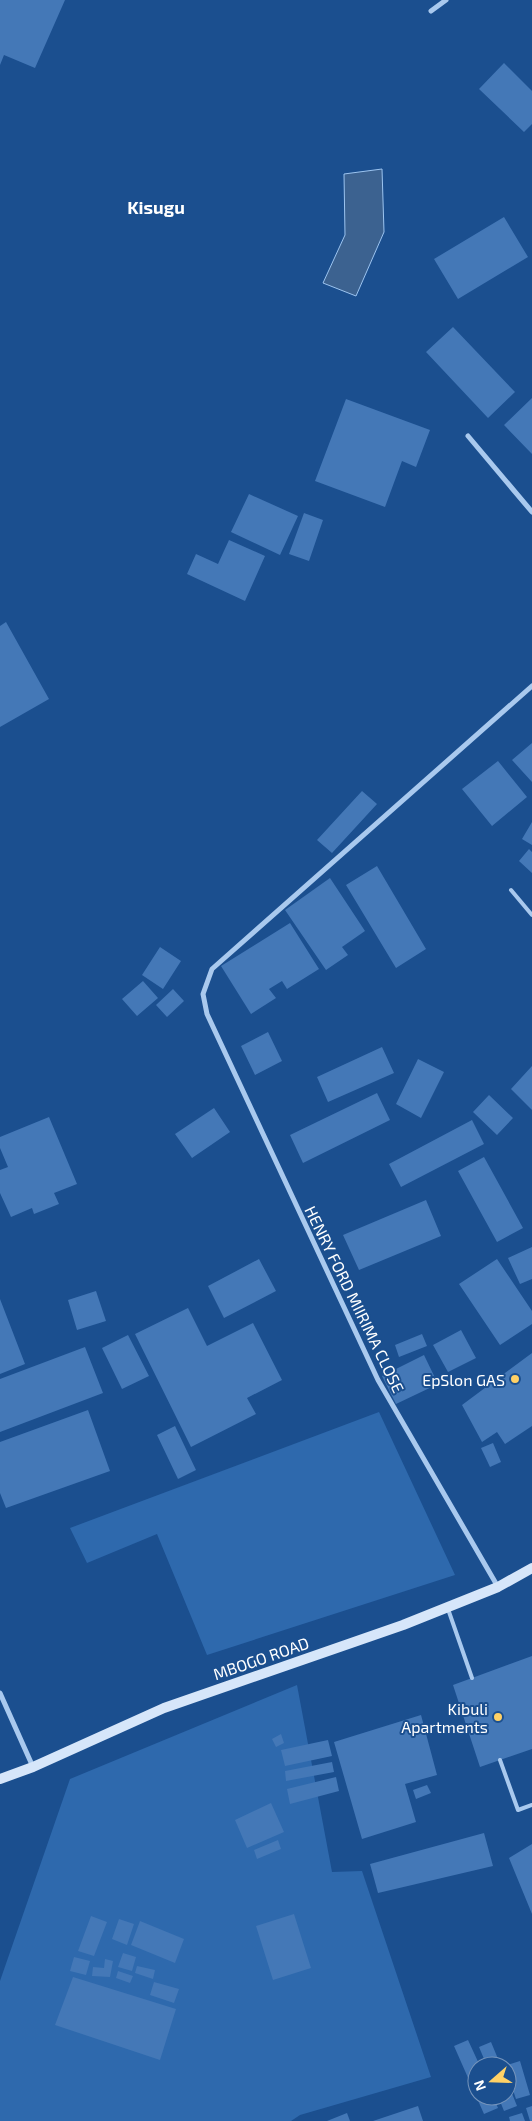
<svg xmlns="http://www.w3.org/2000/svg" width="532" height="2121" font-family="'Exo 2',sans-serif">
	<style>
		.green { fill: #2e69ad }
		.water { fill: #3c6290; stroke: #9cc4f0 }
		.building { fill: #4478b7 }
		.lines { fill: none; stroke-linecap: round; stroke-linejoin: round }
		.lane { stroke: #a9c9ee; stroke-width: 4 }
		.street { stroke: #a9c9ee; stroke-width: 5 }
		.secondary { stroke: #d6e6fa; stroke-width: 10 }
		.poi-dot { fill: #ffd166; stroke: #1b4f8f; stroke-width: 2 }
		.labels { text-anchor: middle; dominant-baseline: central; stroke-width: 4; stroke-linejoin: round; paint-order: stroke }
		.street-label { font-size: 16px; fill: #fff; stroke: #1b4f8f }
		.poi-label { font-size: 16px; fill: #fff; stroke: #1b4f8f; text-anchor: end }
		.neighbourhood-label { font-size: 18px; font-weight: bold; fill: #fff; stroke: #1b4f8f }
	</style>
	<rect width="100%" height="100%" fill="#1b4f8f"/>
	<path class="green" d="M379,1412L455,1575L207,1655L157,1534L87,1563L70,1528Z
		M297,1685L332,1872L362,1871L431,2077L300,2115L291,2121H0V1981L70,1779Z"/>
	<path class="water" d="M382,169L384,232L356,296L323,283L345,235L344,174Z"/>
	<path class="building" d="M0,0H65L35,68L4,55L0,65Z
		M504,63L532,91V124L524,132L479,89Z
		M504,217L528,257L458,299L434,259Z
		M453,327L515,392L488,418L426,352Z
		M532,398V454L504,425Z
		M346,399L430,430L416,467L402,461L385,507L315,481Z
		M249,494L298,516L280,555L231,532Z
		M304,513L323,520L309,561L289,554Z
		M229,540L265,556L245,601L187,574L196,554L218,564Z
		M6,622L49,699L0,727V626Z
		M532,743V782L512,760Z
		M498,761L527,797L492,826L462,789Z
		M362,791L377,804L332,853L317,840Z
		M532,822V845L522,839Z
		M529,849L532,852V873L519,861Z
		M377,866L426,949L396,968L346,885Z
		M330,878L365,931L342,947L348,955L326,970L285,910Z
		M290,923L319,969L287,989L282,981L269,989L276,998L251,1014L221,966Z
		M160,947L181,961L163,989L142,975Z
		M143,981L158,998L137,1016L122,999Z
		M173,989L184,1001L167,1017L156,1005Z
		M268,1032L282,1061L255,1075L241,1046Z
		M382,1047L394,1073L328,1102L317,1077Z
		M418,1059L444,1072L421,1118L396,1104Z
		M532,1066V1110L511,1089Z
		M377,1093L390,1120L303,1163L290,1135Z
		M489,1095L513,1118L497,1135L473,1112Z
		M214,1108L230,1132L192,1158L175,1134Z
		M49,1117L77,1184L54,1193L59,1204L34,1214L32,1208L11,1217L0,1193V1170L8,1167L0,1148V1137Z
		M472,1120L484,1144L401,1187L389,1164Z
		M484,1157L523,1228L497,1242L458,1171Z
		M426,1200L441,1236L359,1270L343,1235Z
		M532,1247V1279L520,1284L508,1258Z
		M259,1259L276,1291L224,1318L208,1286Z
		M497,1259L532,1311V1324L500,1345L459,1284Z
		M96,1291L106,1321L77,1330L68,1300Z
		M0,1299L25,1364L0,1374Z
		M188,1308L207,1346L253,1323L282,1380L247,1398L256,1414L191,1447L135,1334Z
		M461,1330L476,1358L448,1372L433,1345Z
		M422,1334L427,1346L399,1357L395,1345Z
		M128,1335L149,1376L122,1389L102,1348Z
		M85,1347L103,1393L0,1432V1379Z
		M532,1353V1426L505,1444L497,1432L482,1442L462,1405Z
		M424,1355L438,1384L396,1404L382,1376Z
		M88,1410L110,1471L6,1508L0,1493V1442Z
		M175,1426L196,1470L178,1479L157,1435Z
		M493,1443L501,1462L490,1467L481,1448Z
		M532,1656V1749L480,1767L453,1685Z
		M421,1715L437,1775L405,1784L416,1822L362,1839L334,1742Z
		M281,1734L284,1743L276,1747L272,1739Z
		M328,1740L332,1756L285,1766L281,1750Z
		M332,1762L334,1772L286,1781L285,1771Z
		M336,1777L339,1791L290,1804L287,1789Z
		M427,1785L431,1793L416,1799L413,1790Z
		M271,1803L284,1832L247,1848L235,1820Z
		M484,1833L493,1866L378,1893L370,1864Z
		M278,1840L281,1849L257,1859L254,1850Z
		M532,1844V1914L509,1858Z
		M294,1914L311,1968L273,1980L256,1926Z
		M91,1916L107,1922L94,1956L78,1951Z
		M119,1919L134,1924L127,1945L112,1939Z
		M140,1921L184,1939L175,1963L131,1945Z
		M123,1953L136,1957L132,1971L118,1967Z
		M74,1957L90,1961L86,1975L70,1971Z
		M105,1959L113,1961L110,1977L92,1976L93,1967L104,1968Z
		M137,1966L155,1970L153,1979L135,1973Z
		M118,1971L133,1976L130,1983L116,1978Z
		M73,1977L176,2009L160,2060L55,2025Z
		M154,1982L179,1989L174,2003L150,1995Z
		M468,2040L480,2066H477V2096H493L498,2108L484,2114L454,2046Z
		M491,2042L501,2066H487L479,2047Z
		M520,2061L530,2095L516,2099L507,2072V2065Z
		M507,2081L517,2106L504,2111L498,2096H507Z
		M418,2106L423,2121H373Z
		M532,2106V2121H530L526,2108Z
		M347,2113L350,2121H327Z
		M522,2113L525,2121H510L509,2117Z"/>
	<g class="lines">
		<path class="lane" d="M511,890L532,915
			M448,1609L472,1678
			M500,1760L518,1810L532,1805"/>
		<path class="street" d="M431,11L446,0
			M468,436L532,512
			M498,1587L378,1380L207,1014L203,994L212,969L532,686
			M0,1693L33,1767"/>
		<path class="secondary" d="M0,1779L33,1767L164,1708L403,1625L498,1587L532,1568"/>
	</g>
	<g class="poi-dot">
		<circle cx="515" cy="1379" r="5"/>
		<circle cx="498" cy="1717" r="5"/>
	</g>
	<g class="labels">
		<g class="street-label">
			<text transform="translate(355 1299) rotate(64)">HENRY FORD MIIRIMA CLOSE</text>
			<text transform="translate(261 1658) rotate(-19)">MBOGO ROAD</text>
		</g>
		<g class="poi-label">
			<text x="505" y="1379">EpSlon GAS</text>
			<text x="488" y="1708">Kibuli<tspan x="488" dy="18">Apartments</tspan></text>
		</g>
		<g class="neighbourhood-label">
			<text x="156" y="207">Kisugu</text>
		</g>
	</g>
	<g transform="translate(492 2081) rotate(250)"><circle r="24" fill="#1b4f8f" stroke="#7695bc"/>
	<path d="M0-4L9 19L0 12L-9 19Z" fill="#ffd166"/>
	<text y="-8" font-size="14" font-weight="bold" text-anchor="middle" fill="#ffffff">N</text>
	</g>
</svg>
